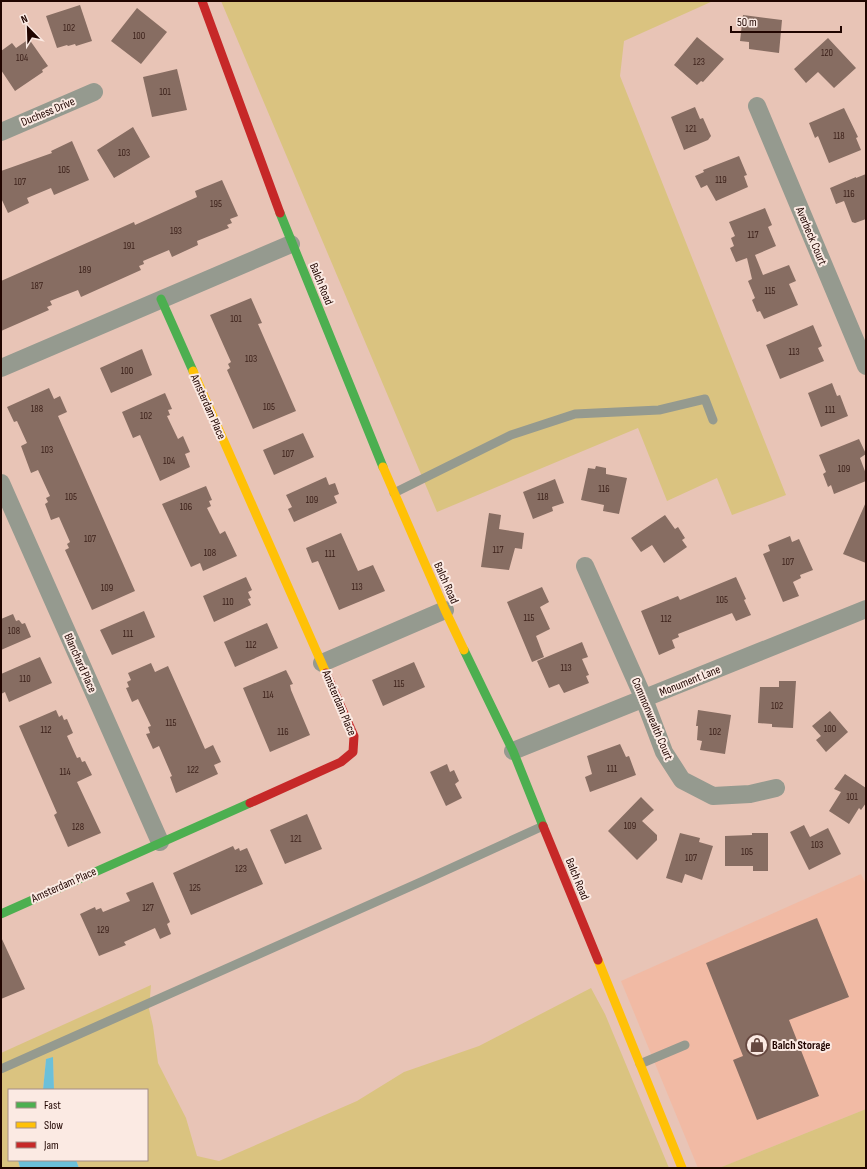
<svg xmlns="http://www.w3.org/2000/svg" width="867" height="1169" font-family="'Sofia Sans Condensed',sans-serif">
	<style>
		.built { fill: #f1baa4 }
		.green { fill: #dac380 }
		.water { fill: #6bc0d9 }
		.building { fill: #876d62 }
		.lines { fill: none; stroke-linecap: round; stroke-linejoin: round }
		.lane { stroke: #959a8f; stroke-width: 9 }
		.street { stroke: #959a8f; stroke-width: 18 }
		.fast { stroke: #4caf50; stroke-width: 9 }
		.slow { stroke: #ffc107; stroke-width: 9 }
		.jam { stroke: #c62828; stroke-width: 9 }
		.labels { text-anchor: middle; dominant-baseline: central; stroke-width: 4; stroke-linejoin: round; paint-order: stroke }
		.number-label { font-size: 10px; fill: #3a1f18 }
		.street-label { font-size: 12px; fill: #200500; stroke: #fbeae3 }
		.poi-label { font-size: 12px; font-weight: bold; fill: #200500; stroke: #fbeae3; text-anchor: start }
	</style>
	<rect width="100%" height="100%" fill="#e8c4b6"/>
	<path class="built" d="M861,874L866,884V1109L719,1168H698L621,981Z"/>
	<path class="green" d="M221,1H713L624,41L620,76L786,495L732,515L717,478L667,501L638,428L437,512Z
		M151,985L149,1009L153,1026L158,1063L186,1118L197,1156L219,1161L357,1101L404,1072L479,1046L591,988L605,1014L669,1168H79L76,1160H147V1090H54L53,1058L46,1059L43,1090H9V1160H18L20,1168H1V1053Z
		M866,1109V1168H719Z"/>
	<path class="water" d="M53,1057L54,1090H43L46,1059Z
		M18,1160H76L79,1168H20Z"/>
	<path class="building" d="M80,5L92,41L76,46L75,44L68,46L67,45L57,48L46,16Z
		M137,8L167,32L141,64L111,41Z
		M743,15L782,20L779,53L749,49V42L740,41Z
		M697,37L724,59L703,82L701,81L697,85L674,65Z
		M828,38L856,68L834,88L818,72L806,83L794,69Z
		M29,39L48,66L42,70L43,72L15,91L1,70V51L12,43L16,48Z
		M177,69L187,110L152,117L143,77Z
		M695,107L700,119L703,118L711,136L708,140L684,150L671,117Z
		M844,108L858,137L856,138L861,150L829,163L818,136L815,138L809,123Z
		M133,127L150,157L114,178L97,150Z
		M72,141L89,180L54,195L51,188L27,198L29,203L8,213L1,198V171L52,153L51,151Z
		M739,156L747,175L744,176L748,187L716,201L707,185L701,188L695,176L704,172L703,170Z
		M866,174V219L855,223L852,222L844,201L836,204L830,188L856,177V178Z
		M222,180L238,216L230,219L232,223L227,225L229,228L197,241L198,245L172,257L169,250L143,261L144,264L139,266L141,270L81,297L78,290L50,301L52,305L47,307L49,310L1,331V281L134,222L135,225L197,197L195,191Z
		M765,208L772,225L768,227L776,246L755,255L763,275L789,265L796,281L789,284L798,305L764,319L760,311L757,312L752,300L755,298L748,281L752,279L747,258L736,262L730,248L734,246L731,238L735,236L729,222Z
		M251,298L262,323L258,324L296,411L253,429L227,370L230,368L228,364L231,362L210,315Z
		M813,325L822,346L818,348L824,361L780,379L766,345Z
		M142,349L152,375L111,393L100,368Z
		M832,383L837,396L840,395L848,416L821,427L808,393Z
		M49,388L54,399L60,396L67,412L58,416L135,591L92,610L65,550L69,548L67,544L70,542L59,517L51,520L45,504L48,502L46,498L50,496L38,470L31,473L21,446L27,443L17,421L14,422L7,407Z
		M165,393L172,409L168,410L170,415L167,416L178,439L183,436L190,452L185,454L190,467L160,481L140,435L133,438L122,412Z
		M303,433L314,457L274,475L263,450Z
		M859,439L866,454L860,458L866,474V481L834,494L831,485L828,487L823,474L826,472L819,455Z
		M596,466L606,468V474L627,478L619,514L603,511L604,505L581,500L588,468L595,469Z
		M326,477L329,485L335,483L339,494L334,496L337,503L294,522L288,509L292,507L286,495Z
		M555,479L564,503L552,507L553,511L533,519L523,492Z
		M206,486L212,500L209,501L211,506L207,508L220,534L225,531L237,556L203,571L200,563L191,567L162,504Z
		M866,502V563L843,554Z
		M489,513L501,515L499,529L524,533L522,549L515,548L509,570L481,567Z
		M665,515L675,529L678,527L685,538L682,540L687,547L664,563L652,545L641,552L631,538Z
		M341,533L358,571L373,565L385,591L339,610L318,561L312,563L306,548Z
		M790,536L792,542L799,539L813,570L800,575L801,578L793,582L799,596L783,602L763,554L770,551L768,545Z
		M246,577L252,590L248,592L251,598L248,599L251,605L214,622L203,596Z
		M736,577L746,599L744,600L751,615L736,621L732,613L678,634L679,637L672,640L675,648L659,655L641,611L678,596L680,600Z
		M542,587L549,602L540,607L550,629L536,636L544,657L532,662L507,602Z
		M144,611L155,637L112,655L100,630Z
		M13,614L16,621L19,620L22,624L25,623L31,637L1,650V619Z
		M267,623L278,648L235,667L224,642Z
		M582,642L588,657L582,659L589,675L586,676L589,683L564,693L559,684L549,688L537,661Z
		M40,657L52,683L9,702L5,692L1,694V674Z
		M414,662L425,687L383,706L372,680Z
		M151,663L155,672L168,666L205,749L213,745L221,762L214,765L218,774L176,793L170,777L172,776L159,746L153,749L146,734L150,733L148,727L151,726L138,699L132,702L126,688L129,687L127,682L131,680L128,673Z
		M286,670L293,684L290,685L291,690L310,735L270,752L243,688Z
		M779,681H796L793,728L772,727V724L758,723L760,687H779Z
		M56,710L59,717L62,715L64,720L67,719L73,733L67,736L77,758L80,757L82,762L85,761L92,775L77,782L101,833L68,847L54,815L57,813L19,726Z
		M698,710L731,715L725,754L700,750L702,741L697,740L698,726H696Z
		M830,711L848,732L826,752L816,740L821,736L812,726Z
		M620,744L626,757L629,756L636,775L590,792L585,777L592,774L587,756Z
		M447,764L450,772L454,770L459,781L455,784L462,798L446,806L430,772Z
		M845,774L866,788V803L861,810L859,808L849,824L829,811L841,792L834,789Z
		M641,797L654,810L642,821L657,835V840L637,860L608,831Z
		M307,814L322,849L285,864L270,830Z
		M804,825L810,837L828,828L841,854L809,870L790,832Z
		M680,833L700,838L699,842L713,846L702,880L685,874L682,883L666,878Z
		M752,833H768V871H753V866H725V836L752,835Z
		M233,846L235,850L239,848L240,851L247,848L263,884L191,915L173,873Z
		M153,882L170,922L167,924L171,934L160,939L155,928L124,942L126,945L99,956L80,914L95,907L96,910L101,908L103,912L130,901L126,893Z
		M817,918L849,997L789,1020L819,1096L757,1120L733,1060L743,1056L706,963Z
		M1,937L25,989L1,999Z"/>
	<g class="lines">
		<path class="lane" d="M394,493L511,435L575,414L659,410L705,399L713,420
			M640,1064L685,1045
			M1,1069L425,880L543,826"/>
		<path class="street" d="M757,106L866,366
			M1,132L94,92
			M1,368L291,244
			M1,483L160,842
			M585,566L644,699L664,752L682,780L713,796L750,794L776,788
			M322,663L445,610
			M513,751L866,609"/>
		<path class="fast" d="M280,213L383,467
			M161,299L193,371
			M464,650L513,751L543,826
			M1,914L250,803"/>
		<path class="slow" d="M193,371L326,673
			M383,467L445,610L464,650
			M598,960L682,1168"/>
		<path class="jam" d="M202,1L280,213
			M250,803L341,762L353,752L354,736L326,673
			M543,826L598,960"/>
	</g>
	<defs>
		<g id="shop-ring" transform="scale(1.15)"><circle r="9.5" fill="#fbeae3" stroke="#664840" stroke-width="1.5"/><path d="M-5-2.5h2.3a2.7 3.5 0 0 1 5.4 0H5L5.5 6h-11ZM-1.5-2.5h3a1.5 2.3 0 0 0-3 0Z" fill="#664840"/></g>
	</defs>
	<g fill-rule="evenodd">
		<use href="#shop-ring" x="757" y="1045"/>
	</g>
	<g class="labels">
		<g class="number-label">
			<text x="69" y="28">102</text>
			<text x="139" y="36">100</text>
			<text x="827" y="53">120</text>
			<text x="22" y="58">104</text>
			<text x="699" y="62">123</text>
			<text x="165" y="92">101</text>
			<text x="691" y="129">121</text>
			<text x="839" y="136">118</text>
			<text x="124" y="153">103</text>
			<text x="64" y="170">105</text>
			<text x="721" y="180">119</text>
			<text x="20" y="182">107</text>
			<text x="849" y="194">116</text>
			<text x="216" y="204">195</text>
			<text x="176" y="231">193</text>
			<text x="753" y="235">117</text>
			<text x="129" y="246">191</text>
			<text x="85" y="270">189</text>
			<text x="37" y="286">187</text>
			<text x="770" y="291">115</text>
			<text x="236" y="319">101</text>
			<text x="794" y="352">113</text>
			<text x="251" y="359">103</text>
			<text x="127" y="371">100</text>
			<text x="269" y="407">105</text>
			<text x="37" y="409">188</text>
			<text x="830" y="410">111</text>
			<text x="146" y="416">102</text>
			<text x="47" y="450">103</text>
			<text x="288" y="454">107</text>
			<text x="169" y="461">104</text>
			<text x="844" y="469">109</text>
			<text x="604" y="489">116</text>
			<text x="71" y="497">105</text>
			<text x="543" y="497">118</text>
			<text x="312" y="500">109</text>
			<text x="186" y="507">106</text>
			<text x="90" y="539">107</text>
			<text x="498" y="550">117</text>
			<text x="210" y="553">108</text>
			<text x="330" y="554">111</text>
			<text x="788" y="562">107</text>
			<text x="357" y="587">113</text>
			<text x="107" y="588">109</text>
			<text x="722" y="600">105</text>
			<text x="228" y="602">110</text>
			<text x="529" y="618">115</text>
			<text x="666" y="619">112</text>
			<text x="14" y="631">108</text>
			<text x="128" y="634">111</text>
			<text x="251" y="645">112</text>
			<text x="566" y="668">113</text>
			<text x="25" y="679">110</text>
			<text x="399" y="684">115</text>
			<text x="268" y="695">114</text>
			<text x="777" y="706">102</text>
			<text x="171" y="723">115</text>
			<text x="830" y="729">100</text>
			<text x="46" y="730">112</text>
			<text x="283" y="732">116</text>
			<text x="715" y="732">102</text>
			<text x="612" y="769">111</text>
			<text x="193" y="770">122</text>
			<text x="65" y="772">114</text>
			<text x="852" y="797">101</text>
			<text x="630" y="826">109</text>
			<text x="78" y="827">128</text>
			<text x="296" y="839">121</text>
			<text x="817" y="845">103</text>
			<text x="747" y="852">105</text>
			<text x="691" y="858">107</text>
			<text x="241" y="869">123</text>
			<text x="195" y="888">125</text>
			<text x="148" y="908">127</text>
			<text x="103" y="930">129</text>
		</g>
		<g class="street-label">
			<text transform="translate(48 112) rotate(-23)">Duchess Drive</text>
			<text transform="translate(811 236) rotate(67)">Averbeck Court</text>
			<text transform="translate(321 284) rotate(68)">Balch Road</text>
			<text transform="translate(208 407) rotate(66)">Amsterdam Place</text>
			<text transform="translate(446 583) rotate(66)">Balch Road</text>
			<text transform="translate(80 663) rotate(66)">Blanchard Place</text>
			<text transform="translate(690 681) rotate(-22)">Monument Lane</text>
			<text transform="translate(339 703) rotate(67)">Amsterdam Place</text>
			<text transform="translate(652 719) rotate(67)">Commonwealth Court</text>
			<text transform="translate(577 879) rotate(68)">Balch Road</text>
			<text transform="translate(64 885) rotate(-24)">Amsterdam Place</text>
		</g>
		<g class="poi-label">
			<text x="772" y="1045">Balch Storage</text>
		</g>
	</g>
	<rect width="867" height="1169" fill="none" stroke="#200500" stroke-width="4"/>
	<rect x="8" y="1089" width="140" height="72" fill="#fbeae3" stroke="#a38e88"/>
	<rect x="16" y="1102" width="20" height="6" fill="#4caf50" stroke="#a38e88"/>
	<text x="44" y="1109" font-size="12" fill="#200500">Fast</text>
	<rect x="16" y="1122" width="20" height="6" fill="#ffc107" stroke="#a38e88"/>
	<text x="44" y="1129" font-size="12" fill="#200500">Slow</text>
	<rect x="16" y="1142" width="20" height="6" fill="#c62828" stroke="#a38e88"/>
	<text x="44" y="1149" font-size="12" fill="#200500">Jam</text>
	<g transform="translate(28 28) rotate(337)" stroke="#fbeae3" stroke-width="3" paint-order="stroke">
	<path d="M0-3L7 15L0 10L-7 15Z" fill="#200500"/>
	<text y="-6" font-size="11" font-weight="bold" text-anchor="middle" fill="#200500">N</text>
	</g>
	<path d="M731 26v6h110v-6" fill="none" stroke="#200500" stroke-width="2"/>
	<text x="737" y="26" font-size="12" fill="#200500" stroke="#fbeae3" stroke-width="3" paint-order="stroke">50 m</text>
</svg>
